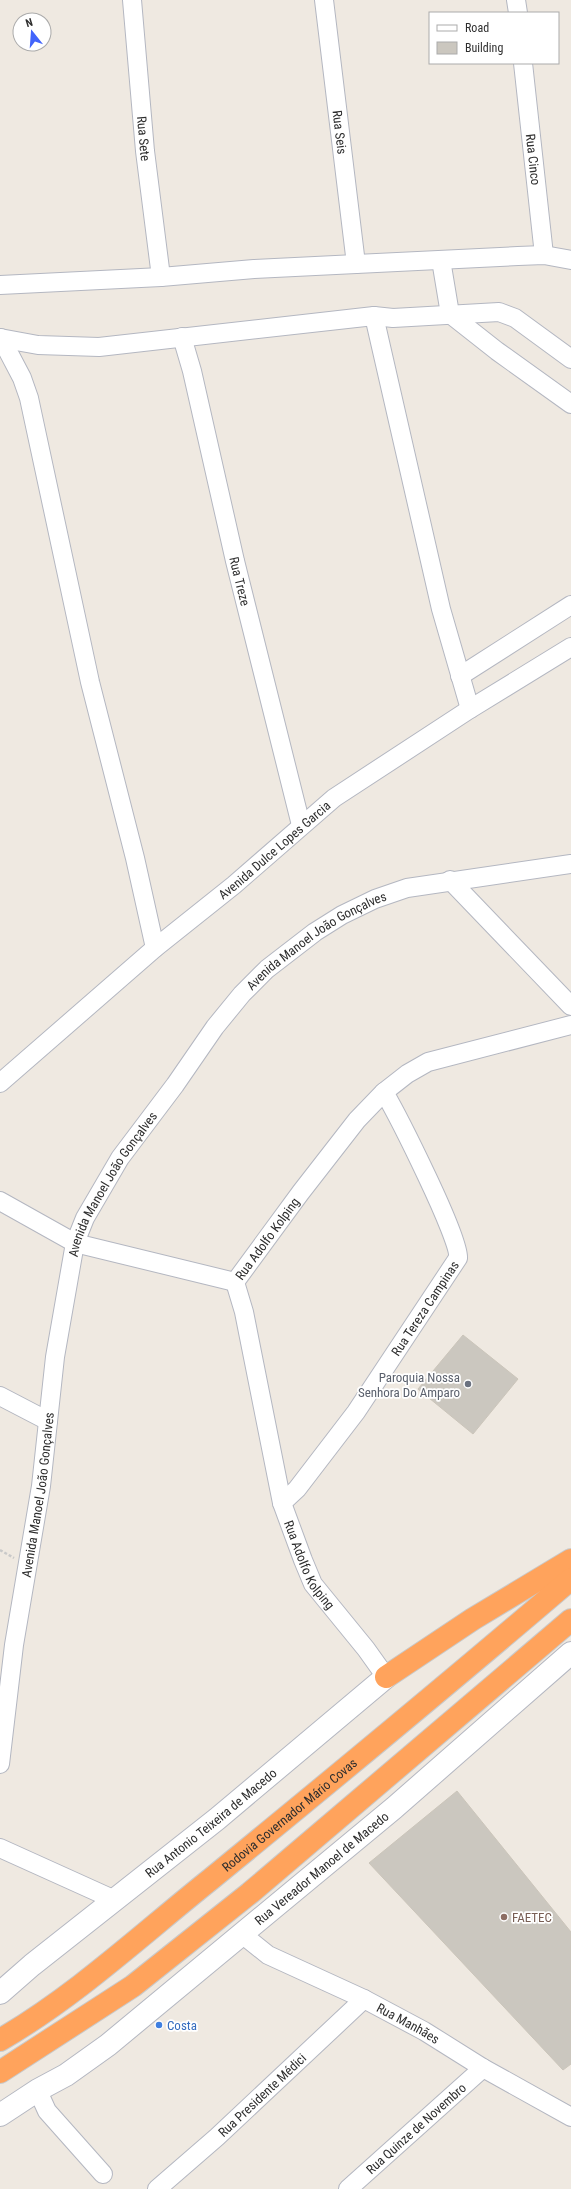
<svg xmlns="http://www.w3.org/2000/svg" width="571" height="2189" font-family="'Roboto Condensed',sans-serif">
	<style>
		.building { fill: #cbc7bf; stroke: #cbc5ba }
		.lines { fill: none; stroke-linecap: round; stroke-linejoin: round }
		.minor-casing { stroke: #b4b7c1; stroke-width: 20 }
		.tertiary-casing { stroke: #b4b7c1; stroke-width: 24 }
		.motorway-casing { stroke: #c9c9c9; stroke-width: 24 }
		.path { stroke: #c9c9c9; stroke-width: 2.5; stroke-dasharray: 3 2; stroke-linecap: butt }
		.minor { stroke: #fff; stroke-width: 18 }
		.tertiary { stroke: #fff; stroke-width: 22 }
		.motorway { stroke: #ffa35c; stroke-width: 22 }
		.worship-dot { fill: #6b7280; stroke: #fff; stroke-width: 1.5 }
		.education-dot { fill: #8d6e63; stroke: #fff; stroke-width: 1.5 }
		.shop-dot { fill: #3f7fe0; stroke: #fff; stroke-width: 1.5 }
		.labels { text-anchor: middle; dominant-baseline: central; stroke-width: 3.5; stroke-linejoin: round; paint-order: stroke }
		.street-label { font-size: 13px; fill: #2e2e2e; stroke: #fff }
		.worship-label { font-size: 13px; fill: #5b616d; stroke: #fff; text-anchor: end }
		.education-label { font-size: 13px; fill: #785e54; stroke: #fff; text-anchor: start }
		.shop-label { font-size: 13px; fill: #366cbe; stroke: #fff; text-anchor: start }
	</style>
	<rect width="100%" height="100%" fill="#efe9e1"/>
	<path class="building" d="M463,1335L518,1379L473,1434L418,1389Z
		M457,1791L571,1932V2064L563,2070L369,1863Z"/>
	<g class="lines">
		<g class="minor-casing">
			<g id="minor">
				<path id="s1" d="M132,0L145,151L161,277"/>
				<path id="s2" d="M324,0L356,264"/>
				<path d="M516,0L518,13"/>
				<path id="s3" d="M523,63L544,255"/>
				<path d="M441,260L450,314L497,351L571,404"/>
				<path d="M0,285L161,277L254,269L518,256L544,255L571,260"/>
				<path d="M374,316L441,609L470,709"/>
				<path id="s4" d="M182,337L192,371L235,561L301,825"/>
				<path d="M0,338L38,345L99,347L374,316L393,318L499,312L515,318L571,359"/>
				<path d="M1,338L22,378L29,398L90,682L135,858L155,948"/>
				<path d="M460,676L571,605"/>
				<path d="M450,880L571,1006"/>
				<path id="s5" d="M0,1083L155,948L234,885L334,798L470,709L571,647"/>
				<path d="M0,1201L75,1243L235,1282"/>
				<path id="s6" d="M235,1282L301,1192L357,1120L384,1092L407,1074L428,1062L571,1025"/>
				<path id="s7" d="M235,1282L244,1312L282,1503L303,1560L313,1584L366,1649L386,1677"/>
				<path d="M0,1396L48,1421"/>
				<path id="s8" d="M282,1503L297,1489L356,1412L458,1258C461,1240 397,1114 384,1092"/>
				<path id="s9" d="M0,1764L14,1645L41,1486L55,1357L75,1243L85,1218L120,1158L175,1085L215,1027L242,994L267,969L315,932L342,915L375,899L407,888L571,864"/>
				<path d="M0,1848L115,1900"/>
				<path id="s10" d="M243,1935L268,1955L364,1999L424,2031L483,2068L571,2117"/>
				<path d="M42,2100L47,2111L103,2174"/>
				<path id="s11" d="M157,2189L217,2137L364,1999"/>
				<path id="s12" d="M348,2189L483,2068"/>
			</g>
		</g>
		<g class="tertiary-casing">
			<g id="tertiary">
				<path id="s13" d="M0,1993L32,1965L217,1819L386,1677"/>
				<path id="s14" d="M0,2115L38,2090L66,2075L108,2045L394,1808L571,1653"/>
			</g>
		</g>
		<g class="motorway-casing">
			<g id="motorway">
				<path d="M386,1677L473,1619L571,1560"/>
				<path id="s15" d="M0,2040C76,1996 142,1934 211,1879C332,1780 452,1681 571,1579"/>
				<path d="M0,2072L133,1986L250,1893L571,1620"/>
			</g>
		</g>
		<path class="path" d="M0,1550L14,1558"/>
		<use href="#minor" class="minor"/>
		<use href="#tertiary" class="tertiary"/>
		<use href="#motorway" class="motorway"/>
	</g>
	<circle class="worship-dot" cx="468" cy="1384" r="4"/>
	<circle class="education-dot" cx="504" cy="1917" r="4"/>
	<circle class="shop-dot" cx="159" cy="2025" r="4"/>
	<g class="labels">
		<g class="street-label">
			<text stroke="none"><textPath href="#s2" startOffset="133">Rua Seis</textPath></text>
			<text stroke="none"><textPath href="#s1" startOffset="139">Rua Sete</textPath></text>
			<text stroke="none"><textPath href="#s3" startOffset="97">Rua Cinco</textPath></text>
			<text stroke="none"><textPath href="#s4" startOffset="251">Rua Treze</textPath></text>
			<text stroke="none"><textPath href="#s5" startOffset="360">Avenida Dulce Lopes Garcia</textPath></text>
			<text stroke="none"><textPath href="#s9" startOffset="920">Avenida Manoel João Gonçalves</textPath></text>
			<text stroke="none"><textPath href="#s9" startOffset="596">Avenida Manoel João Gonçalves</textPath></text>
			<text stroke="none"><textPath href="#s6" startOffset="54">Rua Adolfo Kolping</textPath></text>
			<text stroke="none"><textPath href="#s8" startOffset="242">Rua Tereza Campinas</textPath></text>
			<text stroke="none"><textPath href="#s9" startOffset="272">Avenida Manoel João Gonçalves</textPath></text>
			<text stroke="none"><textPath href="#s7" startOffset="294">Rua Adolfo Kolping</textPath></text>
			<text stroke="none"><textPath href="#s15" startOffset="367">Rodovia Governador Mário Covas</textPath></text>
			<text stroke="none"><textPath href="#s13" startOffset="271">Rua Antonio Teixeira de Macedo</textPath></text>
			<text stroke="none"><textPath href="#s14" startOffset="406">Rua Vereador Manoel de Macedo</textPath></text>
			<text stroke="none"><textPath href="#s10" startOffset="188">Rua Manhães</textPath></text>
			<text stroke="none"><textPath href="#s11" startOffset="141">Rua Presidente Médici</textPath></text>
			<text stroke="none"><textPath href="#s12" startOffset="91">Rua Quinze de Novembro</textPath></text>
		</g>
		<g class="worship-label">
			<text x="460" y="1377">Paroquia Nossa<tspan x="460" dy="15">Senhora Do Amparo</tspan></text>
		</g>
		<g class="education-label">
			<text x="512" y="1917">FAETEC</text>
		</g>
		<g class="shop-label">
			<text x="167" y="2025">Costa</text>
		</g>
	</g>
	<rect x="429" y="12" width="130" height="52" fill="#ffffff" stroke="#ababab"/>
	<rect x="437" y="25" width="20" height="6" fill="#ffffff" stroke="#ababab"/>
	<text x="465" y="32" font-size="12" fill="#2e2e2e">Road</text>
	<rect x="437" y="42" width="20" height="12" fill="#cbc7bf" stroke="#ababab"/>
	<text x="465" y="52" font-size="12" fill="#2e2e2e">Building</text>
	<g transform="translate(32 32) rotate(343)"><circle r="19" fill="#ffffff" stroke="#ababab"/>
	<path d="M0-3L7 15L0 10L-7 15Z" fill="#4264fb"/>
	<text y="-6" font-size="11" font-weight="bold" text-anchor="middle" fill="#2e2e2e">N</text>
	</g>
</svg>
